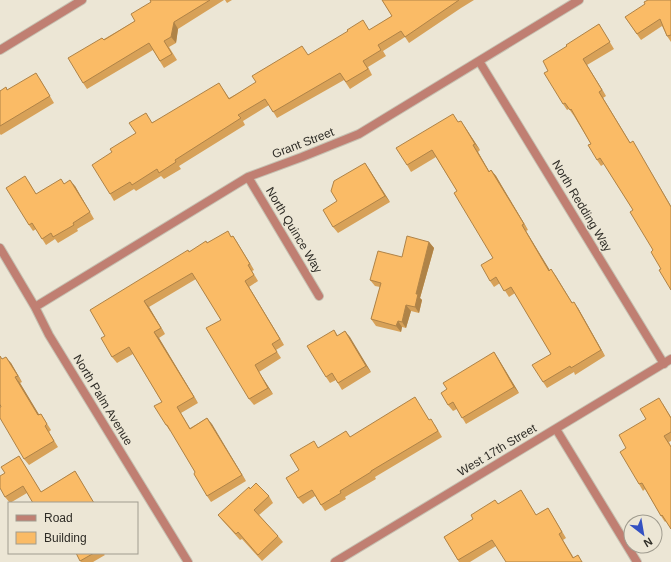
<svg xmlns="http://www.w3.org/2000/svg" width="671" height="562" font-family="Arial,sans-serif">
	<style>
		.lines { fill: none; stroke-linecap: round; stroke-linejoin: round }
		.minor-casing { stroke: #c6c1b2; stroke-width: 10 }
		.minor { stroke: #c07f72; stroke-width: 8 }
		.wall { fill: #d7a158 }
		.shaded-wall { fill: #af8347 }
		.building { fill: #fabb66; stroke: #af8347 }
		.labels { text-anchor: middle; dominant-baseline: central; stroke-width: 3; stroke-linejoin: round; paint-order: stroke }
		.street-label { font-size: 12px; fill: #2e2c26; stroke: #ece6d5 }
	</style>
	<rect width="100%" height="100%" fill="#ece6d5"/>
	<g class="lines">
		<g class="minor-casing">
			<path id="minor" d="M0,50L82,0
				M479,61L664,364
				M248,177L319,296
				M0,248L35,307L49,335L188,562
				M35,307L248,177L302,157L359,134L579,0
				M556,429L637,562
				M335,562L671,359"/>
		</g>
		<use href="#minor" class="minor"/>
	</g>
	<path class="wall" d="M150,0H224L178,29L176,43L169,47L177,60L164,68L153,50L87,89L83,83L104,39L135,21L151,2Z
		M225,0H232L227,3Z
		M382,0H474L461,8L409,43L405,37L383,51L386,56L368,67L372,75L350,89L344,80L277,118L269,105L243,121L245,125L179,166L181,169L164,179L161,176L136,191L134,189L114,201L110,194L112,152L136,133L153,122L223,89L229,98L308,55L370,30L392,16Z
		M671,0V42L667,36L662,26L641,40L625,17Z
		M599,24L614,49L587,65L606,96L603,98L630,143L637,148L661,269L653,250L633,210L604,164L601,166L597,160L591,144L574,116L569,109L567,110L563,104L548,71L567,46Z
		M40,79L54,103L1,135L0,134V91L7,90Z
		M458,122L465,127L480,150L478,152L489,171L491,170L496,176L528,230L526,231L550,271L551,269L572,303L578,308L605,356L575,375L574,372L547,388L543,382L551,354L515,293L509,297L500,283L494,287L490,281L493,258L457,191L436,157L411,172L407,165Z
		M369,169L390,202L338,233L333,227L337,201Z
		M29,182L36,194L64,183L75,186L94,219L77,229L78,231L58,243L55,239L46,245L36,229L33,231L29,225Z
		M233,236L254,270L252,271L258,281L249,287L284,345L276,350L281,358L259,372L273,394L254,405L249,399L221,320L196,279L149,307L165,334L159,338L198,403L181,413L190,428L207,418L246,481L211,502L207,496L195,472L171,431H170L166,425L162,402L133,354L117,363L112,357L105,336L189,252L207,243Z
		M429,242L434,248L420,298L422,300L419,313L411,311L406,328L402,327L401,332L376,326L371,319L380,287L375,286L370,280L402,257Z
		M334,330L338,336L345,331L371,372L342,390L336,380L330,383L326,377Z
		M494,352L519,393L466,424L457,409L453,411L448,405L447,389Z
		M3,359L11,363L22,382L20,383L39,415L41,414L51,430L49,432L58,447L29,465L24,459L1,407Z
		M419,404L429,420L435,425L442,437L375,477L376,479L345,497L346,499L325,511L315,496L303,504L298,498L299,470L319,448L350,437Z
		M663,404L671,417V441L669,442L671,446V529L666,521L665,522L661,516L645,489L643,491L639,484L646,419Z
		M19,456L41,492L75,471L94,503L27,493L10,503L5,497V473Z
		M250,489L269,496L273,503L259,515L278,536L283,542L262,561L242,539L240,540L223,521L218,515Z
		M525,497L536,515L548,508L566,538L563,540L574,558L583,562L496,546L470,562H459L444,537L473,519L495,500L498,504Z
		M76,553H103L105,555L93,562H81Z"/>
	<path class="shaded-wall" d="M174,22L178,29L176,43L171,37Z
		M583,59L587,65L606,96L602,90Z
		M599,92L603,98L634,149L630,143Z
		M461,121L465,127L480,150L475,144Z
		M633,141L637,148L671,206V207Z
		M473,145L478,152L493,178L489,172Z
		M365,163L369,169L390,202L385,196Z
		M491,170L496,176L528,230L524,224Z
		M70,180L75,186L94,219L90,212Z
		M522,225L526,231L554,277L549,271Z
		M233,236L237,242L254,270L250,264Z
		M429,242L434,248L420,298L422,300L419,313L415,307L416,294Z
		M551,269L556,276L576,309L572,303Z
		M245,281L249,287L284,345L280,339Z
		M144,301L149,307L165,334L161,328Z
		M574,302L578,308L605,356L601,350Z
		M406,305L411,311L406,328L402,322Z
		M398,321L402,327L401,332L396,326Z
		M345,331L350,337L371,372L366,366Z
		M154,332L159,338L198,403L194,397Z
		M494,352L498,358L519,393L514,387Z
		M6,357L11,363L22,382L18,376Z
		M255,365L259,372L273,394L268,388Z
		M15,377L20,383L43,421L38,415Z
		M207,418L212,424L246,481L242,475Z"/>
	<path class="building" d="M150,0H210L174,22L171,37L164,41L172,54L160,61L149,43L83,83L68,58L102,38L104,40L135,21L131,14L151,2Z
		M382,0H459L405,37L401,31L378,45L381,50L363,61L368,69L346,82L340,73L273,112L265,99L238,115L241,118L175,160L176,162L159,173L157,169L132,185L130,182L110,194L92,165L112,152L110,149L136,133L129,123L146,113L152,123L219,83L229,99L256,82L252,76L302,46L308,55L348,31L347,30L363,20L369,30L392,16Z
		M648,0H671V35L667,36L660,19L637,34L625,17L645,4L644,2Z
		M599,24L610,42L583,59L602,90L599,92L630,143L633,141L671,207V290L659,270L661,269L651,252L653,250L630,212L633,210L600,158L597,160L588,145L591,144L571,109L570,110L565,103L563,104L544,73L548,71L543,61L567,46L566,45Z
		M36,73L50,96L0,126V91L6,87L7,90Z
		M453,114L458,122L461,121L475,144L473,145L489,172L491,170L524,224L522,225L549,271L551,269L572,303L574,302L601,350L571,368L570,366L543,382L532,365L551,354L511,287L504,291L496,277L490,281L481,265L493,258L454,193L457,191L432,150L407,165L396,148Z
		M365,163L385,196L333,227L323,210L337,201L331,191L334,181Z
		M25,176L36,194L61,179L64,184L70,180L90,212L73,223L74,225L53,237L51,233L42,239L32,223L29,225L6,188Z
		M228,231L231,237L233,236L250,264L248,265L254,275L245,281L280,339L272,344L277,352L255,365L268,388L249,399L206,328L221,320L192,273L144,301L161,328L154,332L194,397L177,407L190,429L207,418L242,475L207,496L194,474L195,472L167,425H166L154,406L162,402L129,347L112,357L101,338L105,336L90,310L188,250L189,252L206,241L207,243Z
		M407,236L429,242L416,294H418L415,307L406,305L402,322L398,321L396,326L371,319L381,283L370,280L378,251L402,257Z
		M334,330L337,336L345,331L366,366L338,383L332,373L326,377L307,346Z
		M494,352L514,387L462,418L453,402L448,405L441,393L447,389L443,383Z
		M0,356L2,359L6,357L18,376L15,377L38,415L41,414L47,424L45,426L54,441L24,459L0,418V407H1L0,404Z
		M415,397L429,420L431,419L438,431L371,471V472L340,491L341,493L321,505L312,490L298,498L286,478L299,470L290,455L314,441L318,448L346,431L350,437Z
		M659,398L671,418V432L664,436L671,447V529L662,515L661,516L642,483L639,484L620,452L626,448L619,435L646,419L640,409Z
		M19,456L41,492L75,471L94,503H33L23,486L5,497L0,488V476L5,473L1,467Z
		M256,483L269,496L254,510L278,536L258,555L238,532L236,534L218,515L249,487L250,489Z
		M521,490L536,515L548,508L562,532L559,534L573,558L578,555L582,562H506L492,540L458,560L444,537L473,519L471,515L495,500L498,504Z
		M76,553H94L80,561Z"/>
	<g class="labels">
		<g class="street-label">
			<text transform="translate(303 143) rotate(-21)">Grant Street</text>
			<text transform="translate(582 206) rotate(59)">North Redding Way</text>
			<text transform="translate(294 230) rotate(59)">North Quince Way</text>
			<text transform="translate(103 400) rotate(59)">North Palm Avenue</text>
			<text transform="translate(497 450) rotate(-31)">West 17th Street</text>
		</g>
	</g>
	<rect x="8" y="502" width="130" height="52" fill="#ece6d5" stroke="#a09c8f"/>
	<rect x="16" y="515" width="20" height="6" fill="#c07f72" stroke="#a09c8f"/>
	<text x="44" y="522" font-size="12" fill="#2e2c26">Road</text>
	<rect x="16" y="532" width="20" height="12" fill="#fabb66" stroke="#a09c8f"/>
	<text x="44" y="542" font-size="12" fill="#2e2c26">Building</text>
	<g transform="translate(643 534) rotate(149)"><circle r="19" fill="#ece6d5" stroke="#a09c8f"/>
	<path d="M0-3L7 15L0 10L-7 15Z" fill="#3451c2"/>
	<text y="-6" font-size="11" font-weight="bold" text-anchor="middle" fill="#2e2c26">N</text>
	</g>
</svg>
